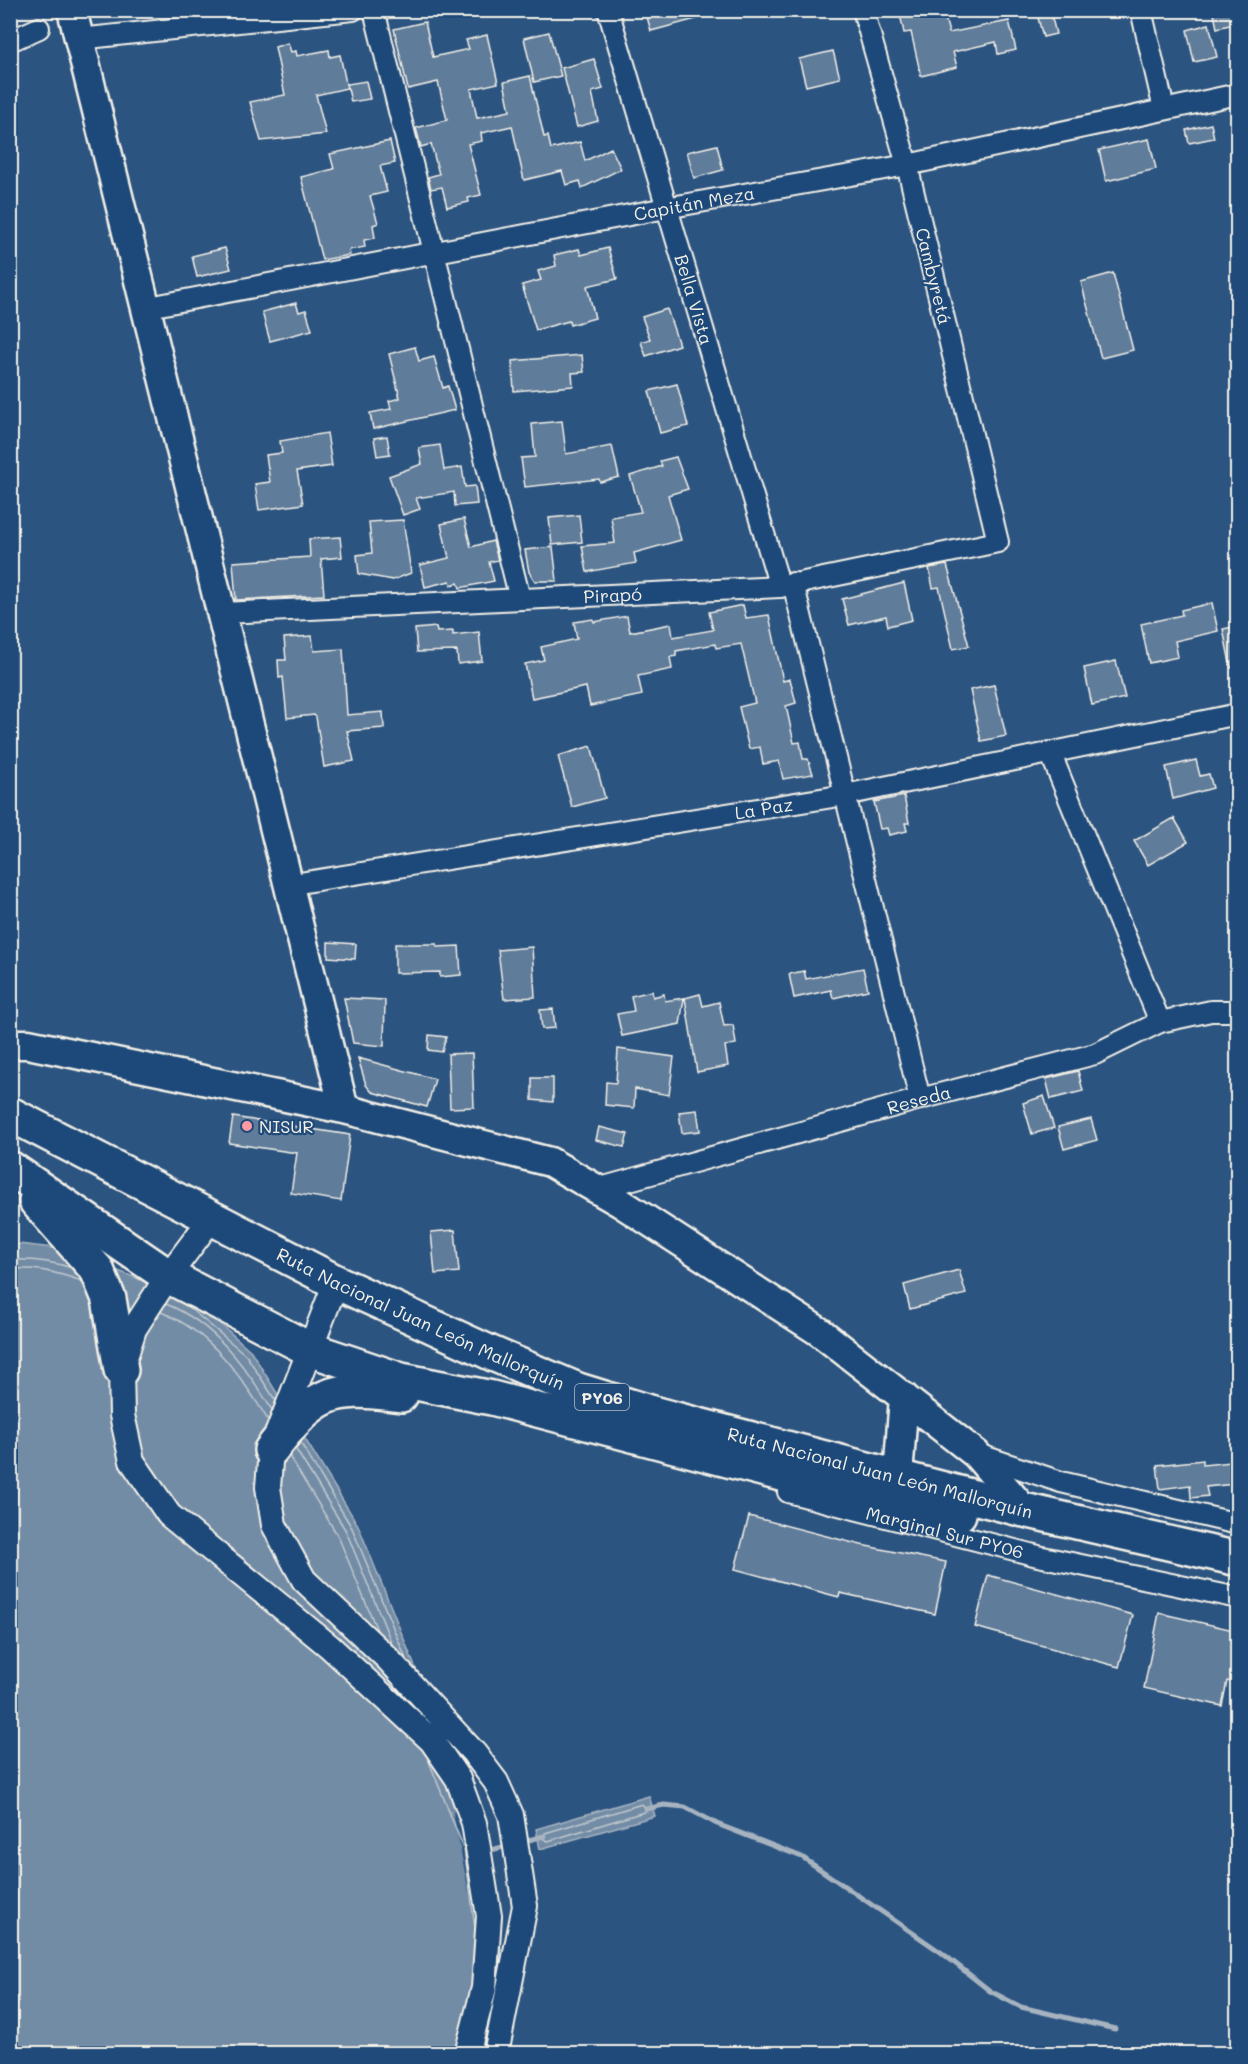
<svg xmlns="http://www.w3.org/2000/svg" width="1248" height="2064" font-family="Mali,sans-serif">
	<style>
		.water { fill: #738ca6; stroke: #a7b4c0; stroke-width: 1.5 }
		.pier { fill: #2c5481 }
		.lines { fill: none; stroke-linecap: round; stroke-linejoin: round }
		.shore { stroke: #c0c9ce; stroke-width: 1.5 }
		.stream { stroke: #a7b4c0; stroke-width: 5 }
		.building { fill: #5e7b9a; stroke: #f4f1e8; stroke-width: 1.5 }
		.minor-casing { stroke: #f4f1e8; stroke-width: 24 }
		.tertiary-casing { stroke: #f4f1e8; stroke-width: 28 }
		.secondary-casing { stroke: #f4f1e8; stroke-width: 33 }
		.trunk-casing { stroke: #f4f1e8; stroke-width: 38 }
		.minor { stroke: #1f4a7a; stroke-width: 20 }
		.tertiary { stroke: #1f4a7a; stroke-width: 24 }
		.secondary { stroke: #1f4a7a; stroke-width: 28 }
		.trunk { stroke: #1f4a7a; stroke-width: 33 }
		.poi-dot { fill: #ff9aa2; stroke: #1f4a7a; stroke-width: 2 }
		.labels { text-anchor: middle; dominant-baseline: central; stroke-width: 4.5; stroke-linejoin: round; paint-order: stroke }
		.shield { fill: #1f4a7a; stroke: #b4bfc7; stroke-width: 1.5 }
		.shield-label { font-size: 16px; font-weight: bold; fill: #f4f1e8 }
		.street-label { font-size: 18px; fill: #f4f1e8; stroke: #1f4a7a }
		.poi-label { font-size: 18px; fill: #f4f1e8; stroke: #1f4a7a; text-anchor: start }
	</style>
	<rect width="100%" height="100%" fill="#2c5481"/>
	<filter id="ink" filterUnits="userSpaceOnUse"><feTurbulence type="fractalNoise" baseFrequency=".0167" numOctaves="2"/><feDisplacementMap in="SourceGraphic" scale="12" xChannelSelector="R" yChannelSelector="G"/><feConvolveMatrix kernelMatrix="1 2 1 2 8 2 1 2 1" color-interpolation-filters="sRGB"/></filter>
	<g filter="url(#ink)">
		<path class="water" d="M19,1244L53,1248L96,1262L186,1298L216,1320L251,1351L358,1525L486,1843L501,1949V2053L11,2054L10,1248Z
			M649,1796L655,1816L540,1849L536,1829Z"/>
		<path class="pier" d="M475,1807L488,1842L501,1929L477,1934L453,1812Z"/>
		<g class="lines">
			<path class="shore" d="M10,1260C32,1259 50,1261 72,1268
				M10,1269C39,1268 55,1272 82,1281
				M166,1304C214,1323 246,1367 272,1410
				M187,1306L246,1355L276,1401
				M161,1312C211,1332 241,1376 268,1420
				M300,1442L352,1528L406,1659
				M295,1448L346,1531L392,1644
				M289,1456L338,1536L377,1630
				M428,1759L464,1849L475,1927
				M642,1804L646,1809L644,1812L548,1841L544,1839L545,1833Z"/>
			<path class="stream" d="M646,1809L664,1805L685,1807L717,1824L802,1857L942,1953L990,1991L1021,2007L1115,2029
				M521,1842L544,1836
				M484,1852L510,1845"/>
		</g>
		<path class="building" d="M645,10H711V15L651,31Z
			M914,10H943L949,33L1009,21L1016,50L998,54L996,42L953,52L957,67L921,76L911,32L904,33L900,14Z
			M1036,10H1050L1056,34L1043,37Z
			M1227,10H1238V23L1217,28L1214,14Z
			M425,22L433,57L469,49L466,40L487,35L498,83L471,89L477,118L510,111L504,82L530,76L544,137L548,136L551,149L580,142L585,161L611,148L621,169L582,188L580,181L566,185L562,171L524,180L512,126L481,133L482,141L468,144L481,195L468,198L469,202L447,207L442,187L431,189L428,177L439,174L431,144L421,147L416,128L447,120L438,82L408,89L394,29Z
			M1209,24L1217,57L1194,62L1187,30Z
			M549,32L561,76L534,82L524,38Z
			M288,43L291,52L296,51L297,56L329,50L330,57L340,55L347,88L316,95L326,134L261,141L250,102L285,95L275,47Z
			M833,51L840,78L806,86L799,59Z
			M594,59L603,89L592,92L598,121L577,127L562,68Z
			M366,81L370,99L351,102L347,84Z
			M1211,124L1214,138L1189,143L1186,130Z
			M1149,139L1156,169L1106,181L1099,150Z
			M390,141L395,163L380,166L387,192L370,196L378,223L373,225L375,238L364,240L365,247L349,250L350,255L322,260L301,177L334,169L330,154Z
			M717,145L723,170L694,178L687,152Z
			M225,248L231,269L197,277L192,256Z
			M608,248L617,279L587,286L595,318L570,325L569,321L536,330L522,285L541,280L538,271L556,266L554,255L579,249L581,255Z
			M1113,273L1133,350L1101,358L1081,282Z
			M296,303L299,312L306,310L312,330L270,341L262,312Z
			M667,309L679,345L646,356L641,342L650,339L642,317Z
			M415,347L419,361L434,357L443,388L448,386L455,410L373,429L370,413L391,409L389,401L400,398L389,354Z
			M582,355L584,372L572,373L573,386L514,391L512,361Z
			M677,384L688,426L660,433L649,391Z
			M562,421L566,454L612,446L619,477L600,482L599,479L525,487L521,458L535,457L532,424Z
			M327,433L332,466L297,471L303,504L259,510L255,484L270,482L266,455L282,453L280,441Z
			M387,436L390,454L377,456L374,438Z
			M440,445L444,470L462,467L465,487L475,486L477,504L455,506L454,492L416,498L420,509L403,515L389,476L422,464L419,448Z
			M676,457L688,489L668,495L681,540L634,553L636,563L587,572L582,546L615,543L611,517L641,512L630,476L662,466L660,461Z
			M579,515L582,542L552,545L549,518Z
			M464,519L471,547L493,541L498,560L489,562L494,581L460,588L458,583L451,585L450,581L425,587L420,565L449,558L441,524Z
			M403,520L411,573L393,580L359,574L357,555L372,553L369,522Z
			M340,537L342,557L321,559L324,595L236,600L233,562L310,557L309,539Z
			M553,547L557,581H535L529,572L525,550Z
			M947,565L969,646L953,649L939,587L933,588L929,568Z
			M904,583L912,620L888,626L886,616L849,625L842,599Z
			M1212,603L1218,631L1175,641L1178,657L1149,663L1141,624L1182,615L1181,610Z
			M743,605L746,618L769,615L783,681L790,679L796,703L786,706L794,743L800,742L803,759H808L813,774L783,779L779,761L763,764L760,747L749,749L739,707L755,703L741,644L716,648L715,644L676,651V656L670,657L672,669L638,676L642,695L590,706L586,687L532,698L525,664L544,660L541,647L577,639L574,622L593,619L594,622L627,616L630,632L671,624L673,637L713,630L709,612Z
			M1238,626V667L1231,668L1223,629Z
			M436,627L437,632L453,631V635L479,632L482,661L458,664L457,651L417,652L415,629Z
			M312,636L314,651L343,649L347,715L383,712L384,728L347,731L354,761L324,767L316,717L314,715L287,718L283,677L279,678L278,660H286L284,638Z
			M1116,661L1125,698L1092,705L1084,668Z
			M994,685L1006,736L981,741L970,690Z
			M591,746L605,798L572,807L558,756Z
			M1196,760L1200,776L1209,774L1213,788L1173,799L1166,767Z
			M904,796L909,823H905L907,831L889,835L887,828L880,829L874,802Z
			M1174,818L1188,842L1148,865L1134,841Z
			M328,942L356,944L355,959L328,957Z
			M395,944H437V947L459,946L461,975L440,977V972L395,973Z
			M532,947L535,997L504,999L498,950Z
			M863,968L868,990L833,998L831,990L794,998L789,974L804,971L806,979Z
			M652,991L653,997L664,994L665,1001L684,998L680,1024L622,1036L617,1014L634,1011L631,996Z
			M700,994L703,1006L719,1002L724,1026L733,1025L736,1044L725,1046L728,1066L697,1072L685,998Z
			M344,998L385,1000L384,1046L353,1043Z
			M553,1009L555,1028L542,1029L540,1010Z
			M429,1035L446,1037L442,1052L428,1050Z
			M618,1049L674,1057L669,1095L635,1089L634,1108L605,1105L606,1082L616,1083Z
			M472,1053L474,1107L450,1108L448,1054Z
			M358,1058L435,1079L427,1107L372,1092L366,1085Z
			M1078,1071L1083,1091L1051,1099L1046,1079Z
			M532,1078H553V1102L532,1100Z
			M1044,1096L1054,1128L1032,1134L1023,1103Z
			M697,1110L700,1131L682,1133L679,1112Z
			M233,1117L350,1135L341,1201L291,1193L297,1153L229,1143Z
			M1091,1119L1097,1140L1064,1149L1058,1127Z
			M599,1127L628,1134L624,1147L596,1140Z
			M455,1230L459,1272L435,1274L431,1232Z
			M959,1270L966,1294L910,1309L904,1285Z
			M1203,1460V1465L1231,1462L1234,1484L1206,1487L1208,1496L1191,1498L1190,1485L1160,1489L1157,1465Z
			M749,1516L861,1545L946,1562L935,1614L840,1593L839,1597L735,1569Z
			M988,1575L1133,1615L1119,1667L975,1627Z
			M1159,1613L1238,1631V1683L1227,1681L1222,1706L1144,1688Z"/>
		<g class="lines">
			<g class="minor-casing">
				<g id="minor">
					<path d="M374,10L520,599"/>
					<path id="s1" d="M608,10L780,587"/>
					<path d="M1141,10L1164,109"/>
					<path d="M79,39L353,10"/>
					<path d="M10,41L39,28"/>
					<path id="s2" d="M149,307L666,208L907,165L1238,94"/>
					<path d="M793,583L920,1099"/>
					<path id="s3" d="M223,613L780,587L998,542L907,165L863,10"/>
					<path d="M1050,752L1160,1022"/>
					<path id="s4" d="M287,885L845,795L1238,714"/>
					<path id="s5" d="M597,1189L920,1099L1095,1054L1160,1022L1211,1011H1238"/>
					<path d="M977,1454L1061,1482L1238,1524"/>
					<path id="s6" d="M788,1492L1038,1556L1238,1598"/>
				</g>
			</g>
			<g class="tertiary-casing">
				<path id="tertiary" d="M211,1219L168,1276L134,1329L121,1370L122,1415L132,1461L169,1515L329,1646L432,1741L458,1779L474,1823L489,1916L484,1988L467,2054
					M336,1282L271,1450L268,1487L274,1525L304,1580L387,1658L474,1753L496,1782L511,1815L525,1906L496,2054"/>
			</g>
			<g class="secondary-casing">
				<path id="secondary" d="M72,10C166,376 251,743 344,1109
					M10,1044H28L344,1109L550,1162L621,1203L820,1332L976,1454L1024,1510
					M900,1500L898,1476L904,1397"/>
			</g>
			<g class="trunk-casing">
				<g id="trunk">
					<path id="s7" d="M10,1114L336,1282L493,1354L578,1390L656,1414L1024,1510L1238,1559"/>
					<path d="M10,1168L168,1276L309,1349L401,1380L492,1398L792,1477L959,1514"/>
					<path d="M36,1201L97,1270L109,1299L121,1370"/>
					<path d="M271,1450C315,1393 329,1385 401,1395"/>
				</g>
			</g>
			<use href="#minor" class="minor"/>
			<use href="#tertiary" class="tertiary"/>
			<use href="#secondary" class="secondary"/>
			<use href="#trunk" class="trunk"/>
		</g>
	</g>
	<circle class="poi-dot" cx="247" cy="1126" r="6"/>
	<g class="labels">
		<rect class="shield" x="575" y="1384" width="54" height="26" rx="4.5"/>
		<g class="shield-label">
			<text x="602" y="1397">PY06</text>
		</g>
		<g class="street-label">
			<text stroke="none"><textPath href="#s2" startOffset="555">Capitán Meza</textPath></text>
			<text transform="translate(934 276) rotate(76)">Cambyretá</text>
			<text stroke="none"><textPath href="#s1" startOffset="302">Bella Vista</textPath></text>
			<text stroke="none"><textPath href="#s3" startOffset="390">Pirapó</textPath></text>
			<text stroke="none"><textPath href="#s4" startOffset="483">La Paz</textPath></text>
			<text stroke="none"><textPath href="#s5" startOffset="334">Reseda</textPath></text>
			<text stroke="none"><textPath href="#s7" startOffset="459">Ruta Nacional Juan León Mallorquín</textPath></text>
			<text stroke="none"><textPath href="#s7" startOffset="945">Ruta Nacional Juan León Mallorquín</textPath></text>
			<text stroke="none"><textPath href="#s6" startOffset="162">Marginal Sur PY06</textPath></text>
		</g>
		<g class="poi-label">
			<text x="259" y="1126">NISUR</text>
		</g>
	</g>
	<rect width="1248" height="2064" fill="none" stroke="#1f4a7a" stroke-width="36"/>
	<rect x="18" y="18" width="1212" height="2028" fill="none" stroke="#f4f1e8" stroke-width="2" filter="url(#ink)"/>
</svg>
